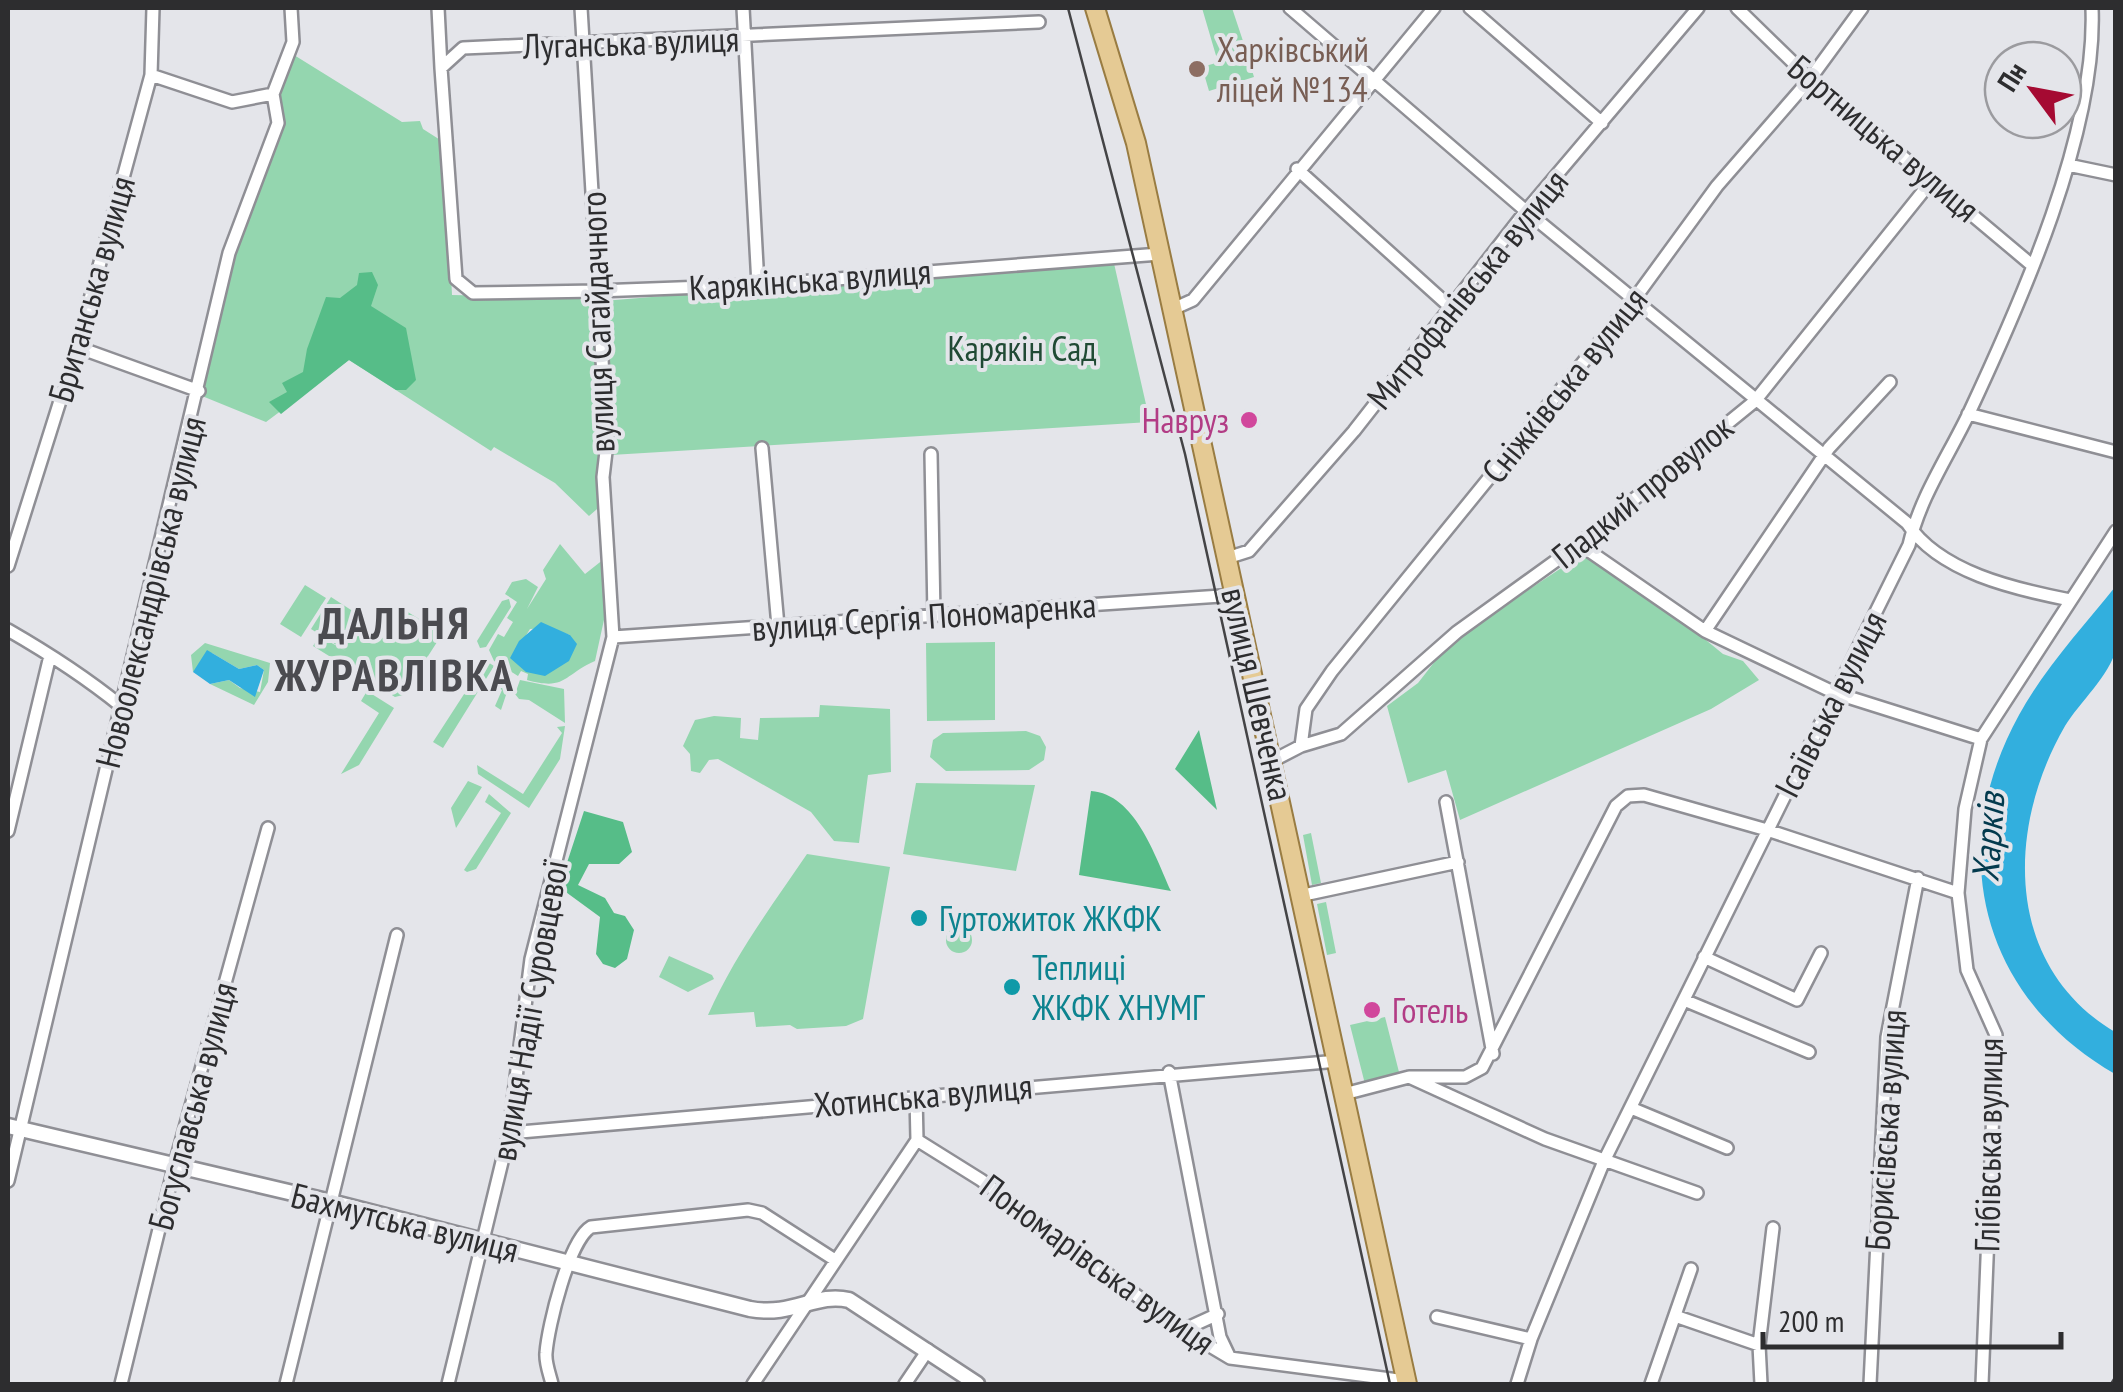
<svg xmlns="http://www.w3.org/2000/svg" width="2123" height="1392" font-family="'PT Sans Narrow',sans-serif">
	<style>
		.green { fill: #94d6af; fill-rule: evenodd }
		.forest { fill: #56bd88 }
		.water { fill: #32afde }
		.lines { fill: none; stroke-linecap: round; stroke-linejoin: round }
		.minor-casing { stroke: #8f8f95; stroke-width: 16 }
		.tertiary-casing { stroke: #8f8f95; stroke-width: 19 }
		.primary-casing { stroke: #997c42; stroke-width: 22 }
		.minor { stroke: #fff; stroke-width: 11 }
		.tertiary { stroke: #fff; stroke-width: 14 }
		.primary { stroke: #e5ca94; stroke-width: 18 }
		.tram { stroke: #444446; stroke-width: 2.5 }
		.rail { stroke: #444446; stroke-width: 2.5; stroke-dasharray: 15 8; stroke-linecap: butt }
		.education-dot { fill: #8d6e63; stroke: #e4e5ea; stroke-width: 4 }
		.hotel-dot { fill: #d1479c; stroke: #e4e5ea; stroke-width: 4 }
		.culture-dot { fill: #0f9aa8; stroke: #e4e5ea; stroke-width: 4 }
		.labels { text-anchor: middle; dominant-baseline: central; stroke-width: 8; stroke-linejoin: round; paint-order: stroke }
		.street-label { font-size: 35px; fill: #2d2d2f; stroke: #e4e5ea }
		.education-label { font-size: 35px; fill: #785e54; stroke: #e4e5ea; text-anchor: start }
		.park-label { font-size: 35px; fill: #204a34; stroke: #e4e5ea }
		.hotel-label { font-size: 35px; fill: #b23c85; stroke: #e4e5ea; text-anchor: end }
		.culture-label { font-size: 35px; fill: #0d838f; stroke: #e4e5ea; text-anchor: start }
		.water-label { font-size: 38px; font-style: italic; fill: #033a4d; stroke: #e4e5ea }
		.district-label { font-size: 45px; font-weight: bold; letter-spacing: 2.5px; fill: #4b4b50; stroke: #e4e5ea }
	</style>
	<rect width="100%" height="100%" fill="#e4e5ea"/>
	<path class="green" d="M1202,8H1232L1246,50L1217,59Z
		M1247,54L1254,77L1209,91L1202,67Z
		M294,55L402,122L420,121L423,129L445,143L452,295L593,298L604,503L589,516L555,483L494,447L491,451L349,360L266,422L202,396L233,254L280,125L281,82Z
		M1113,259L1150,422L611,455L603,301Z
		M560,544L585,574L604,559L607,606L595,661C563,675 566,691 527,680L528,674L521,671L518,676L494,661L489,650L498,634L504,637L513,622L507,618L517,602L505,594L512,582L526,579L538,587L527,609L546,579L543,570ZM549,628L570,635L515,653L530,629Z
		M1584,553L1668,609L1723,654L1743,661L1759,680L1711,709L1460,820L1446,770L1408,783L1387,706L1418,683L1450,642Z
		M305,585L326,598L301,637L280,624Z
		M331,597L365,619L362,625L376,633L389,613L401,608L436,629L439,639L403,695L395,697L313,646L319,636L346,651L311,629Z
		M509,599L511,607L486,647L480,648L477,641L502,601Z
		M995,642V720L927,721L926,643Z
		M205,643L270,663L268,682L254,705L210,684L229,680L240,688L260,692L264,670L257,665L239,669L212,653L193,672L191,655Z
		M480,657L494,666L443,748L433,742L479,671Z
		M498,668L512,677L501,710L495,706L502,690L489,682Z
		M520,680L564,689L565,723L529,700L519,699L515,694Z
		M367,691L394,708L359,765L341,774L379,713L361,701Z
		M820,705L890,709L891,772L868,775L859,843L834,841L811,812L718,759L709,760L700,773L691,771L690,754L683,746L695,720L714,716L741,718L740,738L758,740L760,718L819,717Z
		M565,726L560,759L529,808L478,774L477,765L523,794L562,733L557,727Z
		M1026,731L1040,736L1046,747L1044,760L1029,770L946,771L930,757L933,740L943,733Z
		M468,781L482,787L456,828L451,808Z
		M916,783L1035,785L1016,871L903,854Z
		M489,794L511,813L476,869L467,872L464,870L501,813L485,802Z
		M1311,833L1321,883L1312,885L1303,835Z
		M807,854L890,867L863,1019L846,1026L797,1029L790,1025L756,1027L754,1012L708,1015C734,956 771,907 807,854Z
		M1326,902L1336,953L1327,955L1317,904Z
		M946 940a13 13 0 1 1 26 0a13 13 0 1 1-26 0Z
		M669,956L712,975L714,979L688,992L659,977Z
		M1385,1017L1400,1076L1365,1084L1350,1025Z"/>
	<path class="forest" d="M372,272L378,285L371,306L406,328L416,380L406,390H396L349,360L281,414L269,402L287,392L282,383L303,372L307,349L326,297L340,298L357,285L359,273Z
		M1199,730L1217,810L1175,769Z
		M1091,791C1135,794 1155,856 1171,891L1079,875Z
		M584,811L623,822L632,852L619,864H589L578,885L605,898L614,913L625,916L634,930L627,959L615,968L603,964L596,954L600,917L559,887Z"/>
	<path class="water" d="M2115,587C2116,606 2119,630 2116,649C2110,675 2079,703 2065,726C2006,828 2004,966 2115,1032V1074C1981,997 1944,851 2019,715C2044,669 2083,627 2115,587Z
		M541,622L570,635L577,644L569,661L545,676L526,672L510,658L519,641Z
		M207,650L239,669L257,665L264,670L255,697L229,680L210,684L193,672Z"/>
	<g class="lines">
		<g class="minor-casing">
			<path id="minor" d="M438,8L441,68
				M743,8L758,285
				M1290,8L1526,211L1907,523C1939,572 2014,589 2070,600
				M1470,8L1602,123
				M1737,8L1810,79L2033,266
				M1039,22L463,48L441,68L456,279L473,293L597,291L758,285L1160,254
				M151,75L232,102L273,94
				M2068,165L2116,175
				M1297,169L1449,306
				M1173,309L1193,300L1434,8
				M77,347L199,391
				M1968,414L2116,452
				M762,448L778,626
				M931,454L934,615
				M1579,544L1705,631L1835,693L1981,739
				M1227,558L1249,551L1354,431L1526,211L1698,8
				M8,566L77,347L151,75L153,8
				M8,630C48,653 84,676 121,706
				M1705,631L1829,448L1890,382
				M613,637L1236,595
				M1301,746L1341,734L1457,632L1579,544L1755,401L1933,179
				M1274,760L1301,746L1306,709L1332,671L1633,301L1717,186L1810,79L1862,8
				M1446,802L1493,1054
				M8,831L49,660
				M1958,893L1965,809L1981,739L2116,531
				M1299,896L1458,862
				M1704,957L1797,1000L1821,953
				M1684,1000L1809,1052
				M1169,1072L1220,1337L1229,1356
				M1409,1077H1465L1482,1068L1616,806L1628,796L1644,795L1767,830L1958,893L1967,970L1996,1035L1982,1384
				M1344,1094L1409,1077L1545,1139L1697,1193
				M1631,1108L1727,1148
				M509,1133L1338,1061
				M917,1140L981,1180L1183,1330L1230,1358L1406,1381
				M8,1181L229,253L278,123L273,94L293,42L291,8
				M1675,1316L1759,1345
				M1437,1317L1531,1339
				M1183,1330L1218,1314
				M121,1384L175,1164L268,828
				M286,1384L397,935
				M448,1384L509,1133L531,959L613,637L603,477L607,443L581,8
				M552,1384C550,1375 545,1363 546,1353C548,1326 569,1240 591,1227L748,1210L762,1213L835,1260
				M753,1384L917,1140L916,1096
				M905,1384L928,1350
				M1517,1384L1531,1339L1604,1161L1909,545C1920,497 1948,457 1969,413C2021,302 2097,132 2092,8
				M1651,1384L1691,1269
				M1761,1384L1759,1345L1773,1228
				M1870,1384L1887,1037L1918,878"/>
		</g>
		<g class="tertiary-casing">
			<path id="tertiary" d="M8,1126L331,1202L750,1309C793,1317 816,1292 849,1300L977,1384"/>
		</g>
		<g class="primary-casing">
			<path id="primary" d="M1095,8L1136,143L1407,1384"/>
		</g>
		<use href="#minor" class="minor"/>
		<use href="#tertiary" class="tertiary"/>
		<use href="#primary" class="primary"/>
		<path class="tram" d="M1068,8L1185,454L1390,1384"/>
		<path class="rail" d="M2111,1384L2116,1376"/>
	</g>
	<circle class="education-dot" cx="1197" cy="69" r="10"/>
	<g class="hotel-dot">
		<circle cx="1249" cy="420" r="10"/>
		<circle cx="1372" cy="1010" r="10"/>
	</g>
	<g class="culture-dot">
		<circle cx="919" cy="918" r="10"/>
		<circle cx="1012" cy="987" r="10"/>
	</g>
	<g class="labels">
		<g class="street-label">
			<text transform="translate(631 42) rotate(-2)">Луганська вулиця</text>
			<text transform="translate(1884 138) rotate(40)">Бортницька вулиця</text>
			<text transform="translate(810 279) rotate(-4)">Карякінська вулиця</text>
			<text transform="translate(91 289) rotate(-74)">Британська вулиця</text>
			<text transform="translate(1467 289) rotate(-51)">Митрофанівська вулиця</text>
			<text transform="translate(597 322) rotate(-92)">вулиця Сагайдачного</text>
			<text transform="translate(1564 385) rotate(-51)">Сніжківська вулиця</text>
			<text transform="translate(1642 491) rotate(-39)">Гладкий провулок</text>
			<text transform="translate(150 592) rotate(-76)">Новоолександрівська вулиця</text>
			<text transform="translate(924 616) rotate(-4)">вулиця Сергія Пономаренка</text>
			<text transform="translate(1258 694) rotate(77)">вулиця Шевченка</text>
			<text transform="translate(1830 704) rotate(-63)">Ісаївська вулиця</text>
			<text transform="translate(529 1010) rotate(-80)">вулиця Надії Суровцевої</text>
			<text transform="translate(923 1095) rotate(-5)">Хотинська вулиця</text>
			<text transform="translate(192 1106) rotate(-75)">Богуславська вулиця</text>
			<text transform="translate(1885 1130) rotate(-86)">Борисівська вулиця</text>
			<text transform="translate(1988 1145) rotate(-89)">Глібівська вулиця</text>
			<text transform="translate(405 1222) rotate(14)">Бахмутська вулиця</text>
			<text transform="translate(1098 1264) rotate(36)">Пономарівська вулиця</text>
		</g>
		<g class="education-label">
			<text x="1217" y="49">Харківський<tspan x="1217" dy="40">ліцей №134</tspan></text>
		</g>
		<g class="park-label">
			<text x="1022" y="348">Карякін Сад</text>
		</g>
		<g class="hotel-label">
			<text x="1229" y="420">Навруз</text>
			<text x="1392" y="1010" text-anchor="start">Готель</text>
		</g>
		<g class="culture-label">
			<text x="939" y="918">Гуртожиток ЖКФК</text>
			<text x="1032" y="967">Теплиці<tspan x="1032" dy="40">ЖКФК ХНУМГ</tspan></text>
		</g>
		<g class="water-label">
			<text transform="translate(1987 837) rotate(-86)">Харків</text>
		</g>
		<g class="district-label">
			<text x="395" y="622">ДАЛЬНЯ<tspan x="395" dy="52">ЖУРАВЛІВКА</tspan></text>
		</g>
	</g>
	<rect width="2123" height="1392" fill="none" stroke="#2d2d2f" stroke-width="20"/>
	<g transform="translate(2033 90) rotate(302)"><circle r="48" fill="#e4e5ea" stroke="#9b9b9f" stroke-width="2.5"/>
	<path d="M0-8L18 38L0 25L-18 38Z" fill="#a50a32"/>
	<text y="-15" font-size="28" font-weight="bold" text-anchor="middle" fill="#2d2d2f">Пн</text>
	</g>
	<path d="M1763 1332v15h298v-15" fill="none" stroke="#2d2d2f" stroke-width="5"/>
	<text x="1778" y="1332" font-size="30" fill="#2d2d2f" stroke="#e4e5ea" stroke-width="8" paint-order="stroke">200 m</text>
</svg>
